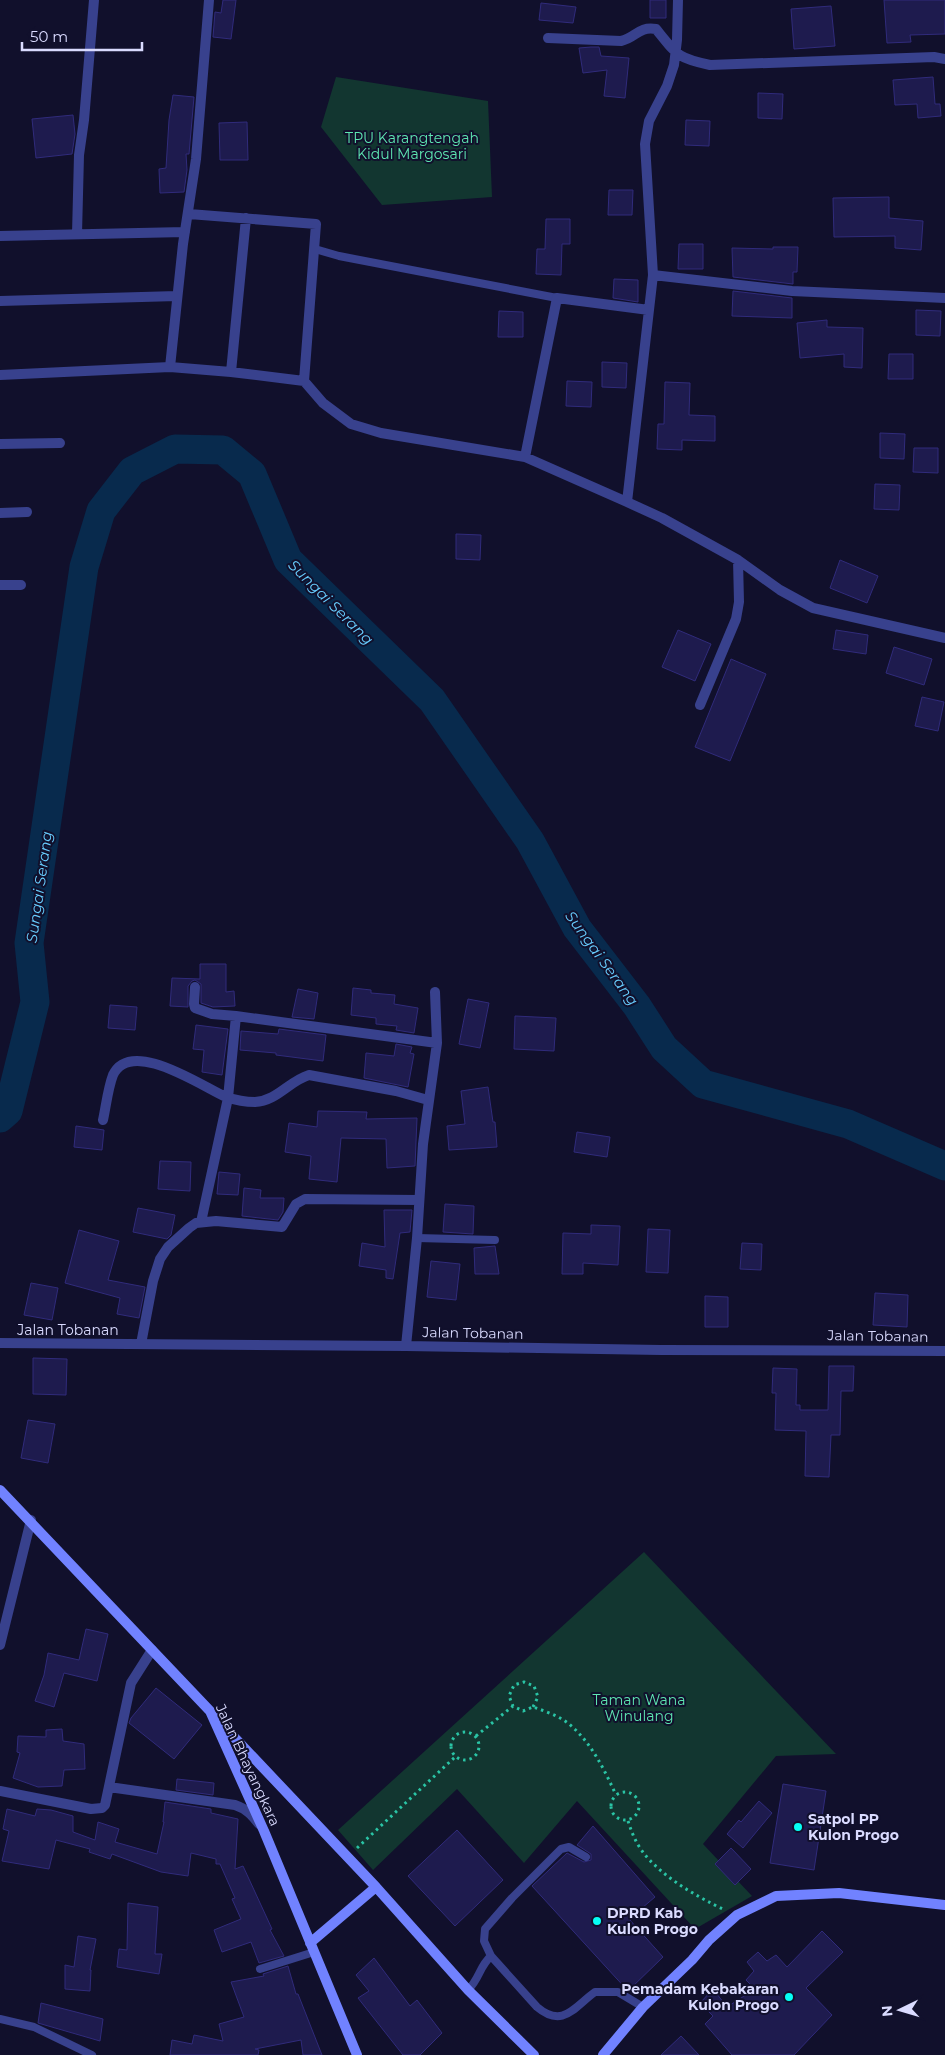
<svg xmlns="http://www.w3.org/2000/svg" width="945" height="2055" font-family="Montserrat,sans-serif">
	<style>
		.green { fill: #123630 }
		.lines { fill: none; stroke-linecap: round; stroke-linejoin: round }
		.river { stroke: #082a4d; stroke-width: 29 }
		.building { fill: #1e1b4e; stroke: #302b7b }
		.path { stroke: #2ac4a5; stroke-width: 3; stroke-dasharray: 2.5 4; stroke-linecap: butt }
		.lane { stroke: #38418d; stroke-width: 8 }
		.street { stroke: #38418d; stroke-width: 10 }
		.secondary { stroke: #7182ff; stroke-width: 10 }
		.poi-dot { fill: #06fff5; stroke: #11102c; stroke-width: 2 }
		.labels { text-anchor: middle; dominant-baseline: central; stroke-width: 4; stroke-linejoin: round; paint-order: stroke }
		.park-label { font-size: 14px; fill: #5ee7b2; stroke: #11102c }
		.street-label { font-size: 14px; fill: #dadbff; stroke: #11102c }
		.poi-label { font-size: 14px; font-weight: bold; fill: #dadbff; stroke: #11102c; text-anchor: start }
		.water-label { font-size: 15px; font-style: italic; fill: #68ceff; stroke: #11102c }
	</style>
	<rect width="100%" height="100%" fill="#11102c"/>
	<path class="green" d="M336,77L488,101L492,197L382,205L321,127Z
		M644,1552L836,1754L776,1756L703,1844L752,1896L695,1929L577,1801L524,1863L457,1789L373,1870L338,1830Z"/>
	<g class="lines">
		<path class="river" d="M0,1118L8,1111L35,1002L29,943L84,567L101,511L132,471L175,449L223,450L252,474L288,560L432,700L530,841L577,928L637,1006L664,1048L703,1084L848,1124L945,1166"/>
	</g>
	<path class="building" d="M223,0H236L231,39L213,37L215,12L221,13Z
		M650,0H666V18H650Z
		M884,0H945V34L910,35L911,42L887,43Z
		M541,3L576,7L573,23L539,20Z
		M831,6L835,46L794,49L791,9Z
		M591,47H599L601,56L629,58L625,98L604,96L607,70L583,73L579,48Z
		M933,77L935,104H940L941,116L918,118L917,104L895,105L893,80Z
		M758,93L783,94L782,119L758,118Z
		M173,95L194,97L189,154H186L187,170L184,192L160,193L159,169L166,168L169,120Z
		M73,115L75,134L72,154L36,158L32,119Z
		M686,120L710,121L709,146L685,145Z
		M247,122L248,160H220L219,123Z
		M609,190H633L632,215H608Z
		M889,197V218L923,221L921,250L895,248V236L834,237L833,198Z
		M546,219H570V244H562L561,275L536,274L537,249H545Z
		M679,244H703V269H678Z
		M773,247H798L797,272H793V284L733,277L732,248L773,249Z
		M614,279L638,280V302L613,298Z
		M733,291L792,298V318L732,316Z
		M916,310L941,311L940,336L916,335Z
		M499,311L523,312V337H498Z
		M827,320V327L863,328L862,368L844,367V354L800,358L797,323Z
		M889,354H913V379H888Z
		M602,362L627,363L626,388L602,387Z
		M567,381L592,382L591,407L566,406Z
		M665,382L690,383L689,415L715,416V441L682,440V450L657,449L658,424H664Z
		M880,433L905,434L904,459L880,458Z
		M914,448H938V473L913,472Z
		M875,484L900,485L899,510L874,509Z
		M456,534L481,535L480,560L456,559Z
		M840,560L878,576L867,603L830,588Z
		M678,630L711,644L695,681L662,667Z
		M836,630L868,635L866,654L833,649Z
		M894,647L932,659L924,685L886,673Z
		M731,659L766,674L730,761L695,747Z
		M922,697L944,702L938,731L915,726Z
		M200,964H226V992L234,991L235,1006L213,1007L201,1003V984L195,980L192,981L188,986V1007L170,1006L172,978L200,979Z
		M353,988L371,990V993L395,995L394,1004L418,1008L414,1033L396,1030L397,1026L376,1024V1018L351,1015Z
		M298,989L318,993L314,1019L292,1017Z
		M468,999L489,1003L480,1048L459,1044Z
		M110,1005L137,1007L135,1030L108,1028Z
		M515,1016L556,1018L554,1051L514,1049Z
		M196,1025L228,1029L222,1075L202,1072L204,1050L193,1049Z
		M279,1029L326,1035L323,1061L276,1055V1053L240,1050L241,1031L278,1034Z
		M396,1044L412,1047L410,1053L414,1054L408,1087L364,1078L366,1053L394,1056Z
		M488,1087L493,1122H495L497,1147L449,1150L447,1126L465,1124L461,1091Z
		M318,1111L367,1112L366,1119L417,1118L415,1166L387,1168L386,1139L341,1138L337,1182L309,1179L311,1156L285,1152L289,1123L317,1127Z
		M76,1126L104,1130L102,1150L74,1147Z
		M577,1132L610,1137L607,1157L574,1152Z
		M160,1161L191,1162L190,1191L158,1189Z
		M219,1172L240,1174L238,1195L217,1194Z
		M244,1188L261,1190L260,1198H284L283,1212L278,1220L242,1216Z
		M445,1204L474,1206L473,1234L443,1232Z
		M138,1208L175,1215L171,1235L167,1239L133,1232Z
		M384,1210H412L410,1232L400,1233L393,1279L386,1278V1270L359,1266L362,1243L385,1247Z
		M591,1225L620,1226L618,1265L583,1263V1274H562L563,1233L591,1234Z
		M648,1229L670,1230L668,1273L646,1272Z
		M79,1230L119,1241L108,1280L145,1287L139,1318L117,1314L120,1298L65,1283Z
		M742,1243L762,1244L761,1270L740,1269Z
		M495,1246L499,1274H475L474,1248Z
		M431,1261L460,1264L456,1300L427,1297Z
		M31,1283L58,1288L52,1320L24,1315Z
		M875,1293L908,1295L907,1327L873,1325Z
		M705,1296L728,1297V1327H705Z
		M33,1358L67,1359L66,1395L33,1394Z
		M829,1366H854L853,1391H841L840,1435H831L829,1477L805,1476L806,1431L775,1430L776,1393H772L773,1368L797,1369L796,1405H800V1410H828Z
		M28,1420L55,1424L48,1463L21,1458Z
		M86,1629L108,1634L97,1681L64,1673L54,1707L35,1701L44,1675L48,1653L79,1660Z
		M156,1688L202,1725L174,1759L129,1723L131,1718Z
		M62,1729L63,1741L84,1744L85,1769L64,1770L62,1786L38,1787L13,1778L20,1753L17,1752L18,1736L46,1737V1730Z
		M177,1779L214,1783L213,1795L176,1790Z
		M783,1784L826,1791L814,1870L770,1863Z
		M759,1801L772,1813L743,1848L727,1834L739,1820L741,1822Z
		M165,1802L211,1809V1813L238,1819L235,1869L243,1866L272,1929L270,1930L284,1956L259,1963L251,1942L222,1952L214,1930L241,1919L232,1899L235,1898L220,1864H216V1859L191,1853L188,1876L161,1872L112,1854L110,1859L89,1852L90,1849L56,1840L49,1869L2,1861L9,1831L3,1829L7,1809L35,1816L37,1809L51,1810L73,1816V1832L95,1840L98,1822L119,1829L115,1842L157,1854L164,1822H163Z
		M593,1826L655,1897L629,1919L663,1957L628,1991L532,1886L567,1853L584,1862L591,1860V1854L577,1845Z
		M457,1830L503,1880L455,1926L408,1876Z
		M731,1848L751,1869L735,1885L715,1864Z
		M128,1903L158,1907L155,1954H162L159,1974L117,1967L119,1949L127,1950Z
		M822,1931L843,1952L806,1988L832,2015L794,2055H732L705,2024L713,2016L700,2003L713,1989L727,2007L755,1989L746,1980L754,1971L747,1962L758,1952L767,1961L776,1955L787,1967Z
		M78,1936L96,1939L90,1970H91L90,1991L65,1989V1965L74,1967Z
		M374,1958L410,2006L417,2000L442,2033L420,2055H403L358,1998L369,1991L356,1975Z
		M288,1966L296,1994H298L322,2055H303L301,2040L255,2049L259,2050L258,2055H170L172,2040L192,2044L194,2035L223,2041L219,2024L244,2017L231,1982L264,1976L263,1974Z
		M41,2003L103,2019L100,2041L38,2023Z
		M681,2036L699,2055H661Z"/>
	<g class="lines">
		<path class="path" d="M533,1707L538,1697L534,1686L524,1682L514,1685L509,1696L513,1706L523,1711L533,1707C545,1711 559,1716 569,1724C591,1742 604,1769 616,1795
			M451 1746a14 14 0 1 1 28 0a14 14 0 1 1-28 0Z
			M476,1736L513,1706
			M611 1806a14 14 0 1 1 28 0a14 14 0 1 1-28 0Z
			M628,1821C630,1827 632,1833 635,1839C649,1870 695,1896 725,1910
			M357,1848L455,1757"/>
		<path class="lane" d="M315,249L339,256L557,298
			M417,1238L495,1240
			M491,1956L537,2007C563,2029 574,2007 595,1992H618L643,2007
			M260,1969L314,1952
			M468,1990C480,1978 479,1967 491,1956L484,1941L485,1929L512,1898L561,1849L569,1847L586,1857
			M0,2019L34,2027L92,2055"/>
		<path class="street" d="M678,0L677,40L674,65L667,86L649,121L645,144L653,275L627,502L662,518L738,560L780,590L813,608L945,638
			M548,38L621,41C636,38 638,26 656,29C677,55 677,58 710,65L934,57L945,59
			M77,234L79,155L84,120L94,0
			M0,236L185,232
			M653,275L792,291L945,298
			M0,301L177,296
			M170,367L183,244L196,159L209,0
			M231,372L246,218
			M0,375L170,367L231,372L304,381L316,224L189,214
			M304,381L323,403L351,424L381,433L525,457L627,502
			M0,444L60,443
			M525,457L557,298L649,310
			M0,513L27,512
			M0,585H21
			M700,705L736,619L739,602L738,560
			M195,987L194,1004L195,1008L212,1014L236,1016L228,1098L201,1222
			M236,1016L437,1043
			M103,1120C106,1106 108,1088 113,1075C131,1037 203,1087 226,1097C235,1100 246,1102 255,1102C277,1101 289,1081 309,1075L396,1091L428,1100
			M0,1343L406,1346L661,1350L945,1351
			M141,1344L153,1281L160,1259L168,1247L189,1228L196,1223L216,1221L282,1227L296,1204L305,1199L419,1200
			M406,1346L417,1238L423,1144L437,1043L435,992
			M0,1645L31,1520
			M109,1787L235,1805C247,1809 252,1815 259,1824
			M0,1791L91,1809L102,1808L105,1805L131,1683L152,1650"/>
		<path class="secondary" d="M0,1490L210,1711L264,1831L357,2055
			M216,1718L376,1887L468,1990L534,2055
			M310,1943L376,1887
			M603,2055L643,2007L692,1960L709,1940L737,1915L776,1896L839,1893L945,1905"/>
	</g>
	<g class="poi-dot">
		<circle cx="798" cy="1827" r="5"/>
		<circle cx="597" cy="1921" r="5"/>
		<circle cx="789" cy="1997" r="5"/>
	</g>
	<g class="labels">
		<g class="park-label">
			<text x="412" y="138">TPU Karangtengah<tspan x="412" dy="16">Kidul Margosari</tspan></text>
			<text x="639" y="1700">Taman Wana<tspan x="639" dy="16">Winulang</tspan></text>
		</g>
		<g class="street-label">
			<text x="68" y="1330">Jalan Tobanan</text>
			<text transform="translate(473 1333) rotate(1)">Jalan Tobanan</text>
			<text transform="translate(878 1336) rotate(1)">Jalan Tobanan</text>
			<text transform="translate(248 1765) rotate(65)">Jalan Bhayangkara</text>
		</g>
		<g class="poi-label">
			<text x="808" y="1819">Satpol PP<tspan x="808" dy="16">Kulon Progo</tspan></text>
			<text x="607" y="1913">DPRD Kab<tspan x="607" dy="16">Kulon Progo</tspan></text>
			<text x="779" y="1989" text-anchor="end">Pemadam Kebakaran<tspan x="779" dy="16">Kulon Progo</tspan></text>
		</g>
		<g class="water-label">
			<text transform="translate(331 602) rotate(45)">Sungai Serang</text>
			<text transform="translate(39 887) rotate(-82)">Sungai Serang</text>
			<text transform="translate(602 958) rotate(54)">Sungai Serang</text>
		</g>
	</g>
	<g transform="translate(900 2010) rotate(265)" stroke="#11102c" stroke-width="4" paint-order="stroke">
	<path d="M0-4L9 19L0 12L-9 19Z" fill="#dadbff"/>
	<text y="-8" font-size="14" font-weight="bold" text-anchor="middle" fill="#dadbff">N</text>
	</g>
	<path d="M22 42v8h120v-8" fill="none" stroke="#dadbff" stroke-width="2.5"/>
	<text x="30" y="42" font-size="15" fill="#dadbff" stroke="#11102c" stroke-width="4" paint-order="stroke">50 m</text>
</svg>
